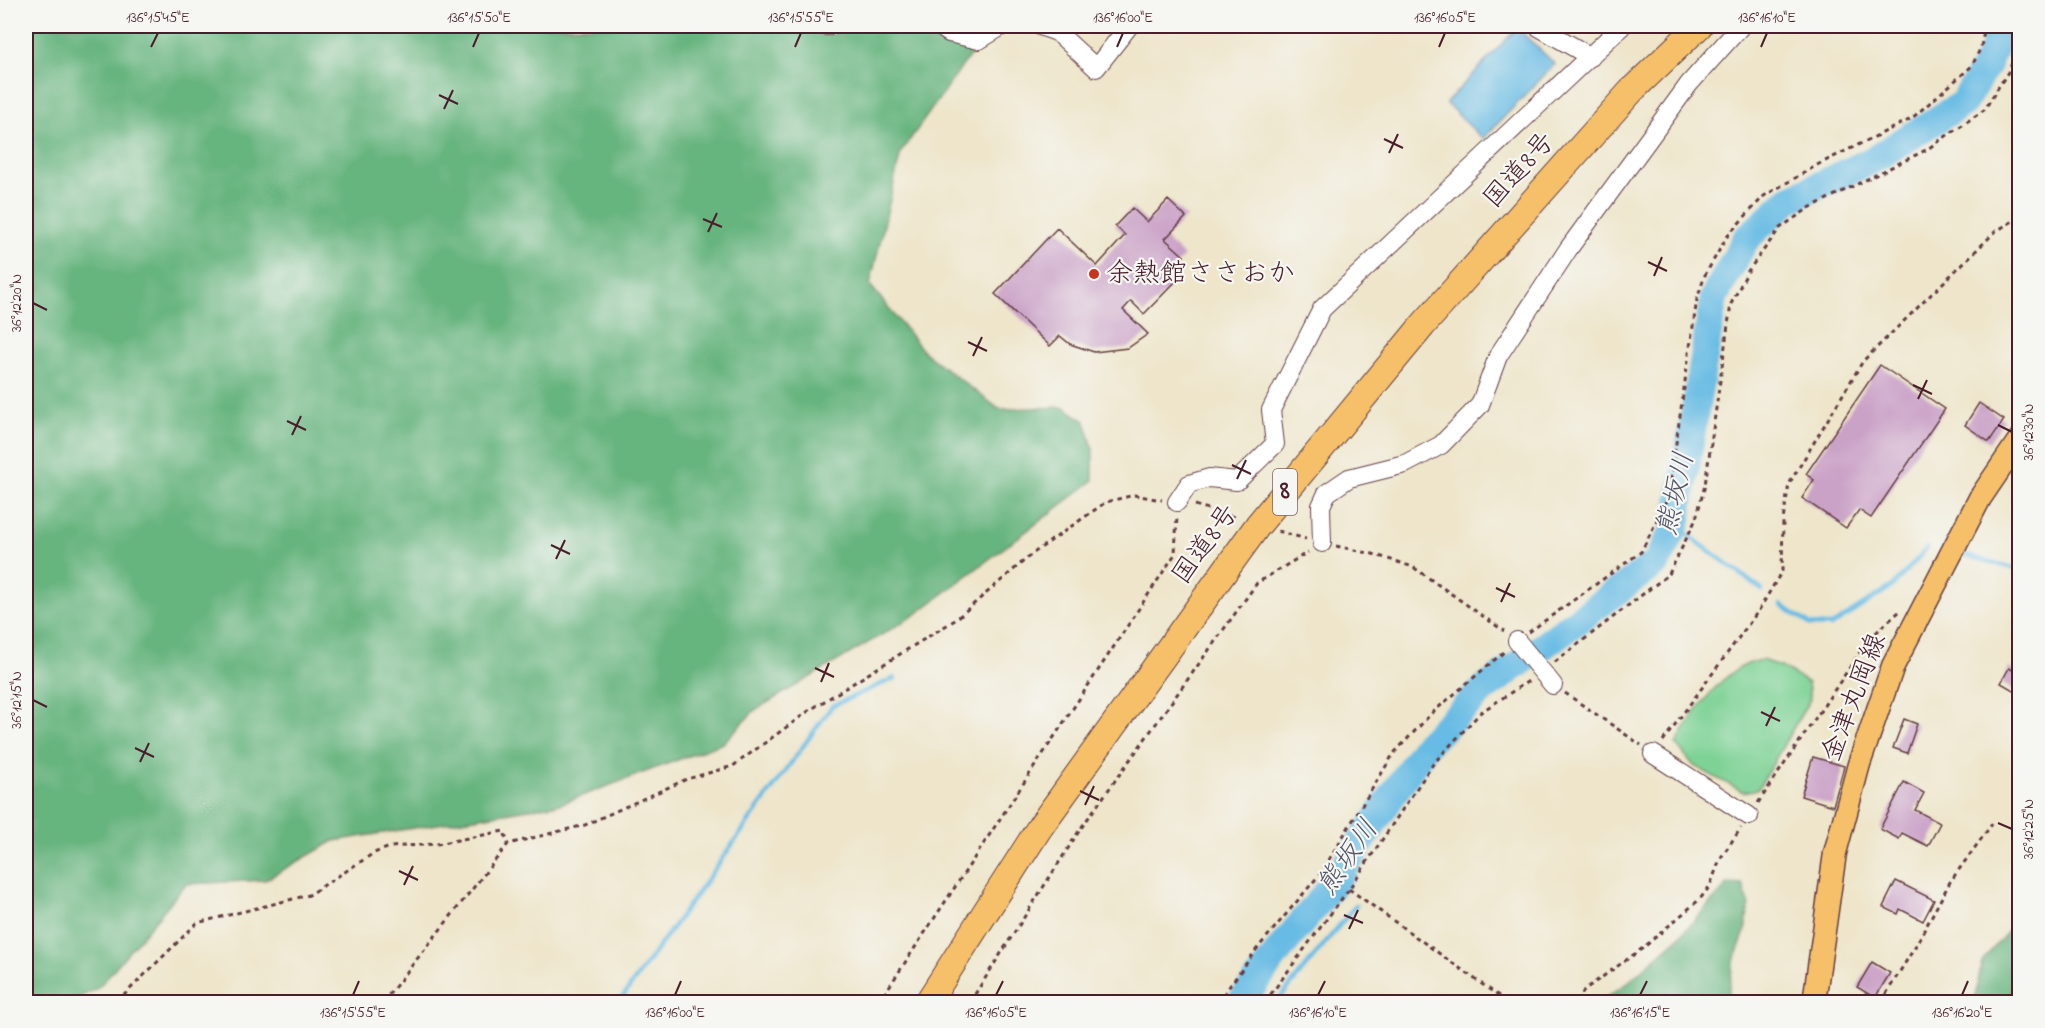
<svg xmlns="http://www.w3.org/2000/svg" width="2045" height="1028" font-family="'Indie Flower','Klee One',sans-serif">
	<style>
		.green { fill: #7ed295; stroke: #647860; stroke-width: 1.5 }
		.forest { fill: #66b47e; stroke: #586a54; stroke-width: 1.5 }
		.water { fill: #68bbe4; stroke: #596d88; stroke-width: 1.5 }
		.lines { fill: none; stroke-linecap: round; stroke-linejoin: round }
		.stream { stroke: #68bbe4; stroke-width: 4.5 }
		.river { stroke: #68bbe4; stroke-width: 28 }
		.building { fill: #caa1c7 }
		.minor-casing { stroke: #633d43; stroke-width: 20 }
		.major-casing { stroke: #633d43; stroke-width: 25 }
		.highway-casing { stroke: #633d43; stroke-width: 28 }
		.path { stroke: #633d43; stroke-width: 3; stroke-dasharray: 4.5 4.5; stroke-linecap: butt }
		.minor { stroke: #fff; stroke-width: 18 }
		.major { stroke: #f6c06b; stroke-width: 22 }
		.highway { stroke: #f6c06b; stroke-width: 26 }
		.ticks { fill: none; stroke: #4a1f2b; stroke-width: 2 }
		.poi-dot { fill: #c8321e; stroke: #f6f6f2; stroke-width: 2 }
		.labels { text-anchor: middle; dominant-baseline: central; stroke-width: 4.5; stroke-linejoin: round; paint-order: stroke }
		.shield { fill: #f6f6f2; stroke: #7e6067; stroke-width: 1.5 }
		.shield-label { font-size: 26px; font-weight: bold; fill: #4a1f2b }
		.street-label { font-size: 27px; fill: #4a1f2b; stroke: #f6f6f2 }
		.poi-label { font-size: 27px; fill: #4a1f2b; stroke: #f6f6f2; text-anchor: start }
		.water-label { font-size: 28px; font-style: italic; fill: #54566c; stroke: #f6f6f2 }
		.neatline { fill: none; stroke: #4a1f2b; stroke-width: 2 }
		.ticks-label { font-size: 15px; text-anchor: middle; fill: #4a1f2b }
	</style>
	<rect width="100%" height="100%" fill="#f6f6f2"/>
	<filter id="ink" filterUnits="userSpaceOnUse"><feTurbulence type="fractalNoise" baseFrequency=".0167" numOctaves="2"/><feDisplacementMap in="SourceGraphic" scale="12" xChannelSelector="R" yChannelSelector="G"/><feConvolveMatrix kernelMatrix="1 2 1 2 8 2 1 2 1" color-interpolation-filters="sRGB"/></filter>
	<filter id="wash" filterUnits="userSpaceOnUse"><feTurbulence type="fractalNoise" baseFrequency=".008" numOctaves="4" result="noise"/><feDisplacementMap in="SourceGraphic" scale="24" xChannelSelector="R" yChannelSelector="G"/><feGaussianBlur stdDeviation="1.35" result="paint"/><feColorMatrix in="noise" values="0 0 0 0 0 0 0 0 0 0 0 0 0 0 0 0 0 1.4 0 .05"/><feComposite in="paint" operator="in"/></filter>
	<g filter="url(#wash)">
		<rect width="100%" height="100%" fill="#eee5ca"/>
		<path class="green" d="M1762,660L1781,667L1808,683L1810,699L1758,789L1743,792L1694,766L1676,744C1694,712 1723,666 1762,660Z"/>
		<path class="forest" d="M26,26H991L901,152L870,285L925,353L999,409L1064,407L1085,421L1093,448V481L915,615L755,710L723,743L560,804L334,841L265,880L186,884L98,988L71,1002H26Z
			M1728,884L1743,885L1749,904L1745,932L1733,963L1727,1002H1600L1628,982L1678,938Z
			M2019,923V1002H1974L1982,961L2010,929Z"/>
		<path class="water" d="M1517,28L1555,64L1483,139L1446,103Z"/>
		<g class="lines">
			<path class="stream" d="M1676,526L1762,590
				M1961,554L2020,570
				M1781,605L1811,625L1831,626L1894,585L1927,548
				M619,1002L832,706L895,678
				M1277,1002L1356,905"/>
			<path class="river" d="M1241,1002L1284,944L1334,883L1426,745L1483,690L1657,562L1676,526L1714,297L1746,239L1788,200L1873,160L1963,103L1986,66L2003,26"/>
		</g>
		<g id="blocks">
			<path class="building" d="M1168,200L1186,217L1165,239L1184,256L1171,270L1179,278L1144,314L1131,301L1123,310L1148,334L1128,348L1094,352L1070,344L1060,336L1050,346L995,294L1057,228L1097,266L1125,235L1115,226L1132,208L1147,222Z
				M1880,365L1945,409L1871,518L1859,510L1846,528L1802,498L1814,480L1806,474Z
				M1979,403L2004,420L1989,442L1965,425Z
				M2009,668L2020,674V694L2001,683Z
				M1904,719L1917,724L1907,753L1893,748Z
				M1813,757L1844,766L1833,806L1801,796Z
				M1904,782L1924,793L1915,810L1940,823L1928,846L1902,833L1899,839L1880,829Z
				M1896,881L1934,900L1923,921L1900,909L1898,914L1883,907Z
				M1872,962L1890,973L1875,998L1857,987Z"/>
		</g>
	</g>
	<g filter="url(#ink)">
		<use href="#blocks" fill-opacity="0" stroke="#633d43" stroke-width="1.5"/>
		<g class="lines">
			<g class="minor-casing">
				<path id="minor" d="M825,26H832
					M939,26L949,33L979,40L1002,26
					M1040,26L1057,32L1096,68L1129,26
					M1537,26L1591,57
					M1177,502L1189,484L1209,478L1237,481L1275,444L1271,410L1322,309L1622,26
					M1322,543L1321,506L1327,493L1349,478L1405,464L1441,445L1480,405L1498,356L1569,248L1689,84L1741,26
					M1517,641L1553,685
					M1653,754L1749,816"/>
			</g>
			<g class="major-casing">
				<path id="major" d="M1814,1002L1835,853L1859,764L1893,666L1980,498L2020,439"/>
			</g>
			<g class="highway-casing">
				<path id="highway" d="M928,1002L1040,827L1258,525L1423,325L1633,89L1699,26"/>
			</g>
			<path class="path" d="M1195,505L1237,518
				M1278,531L1306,539
				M1336,546L1373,554L1413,567L1504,631
				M1529,632L1641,552L1668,498L1697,299L1705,275L1728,235L1764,196L1819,164L1911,119L1972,66L1981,47L1985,26
				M1555,662L1669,574L1696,519L1705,485L1731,304L1748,271L1780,228L1809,208L1926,150L1984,110L2008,72L2020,46
				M1565,693L1641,745
				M1663,741L1759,610L1782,571L1783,520L1789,484L1863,361L1996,231L2020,217
				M1758,803L1869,639L1900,611
				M1349,889L1507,1002
				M117,1002L197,923L309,895L374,853L390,847L437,844L504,831L508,844
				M383,1002L508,844L585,825L687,779L733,766L810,710L955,620L1032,554L1106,502L1134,495L1162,500
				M879,1002L1175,554L1177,516
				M970,1002L1081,828L1257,583L1308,552
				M1218,1002L1256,950L1320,874L1394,753L1432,713L1505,651
				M1265,1002L1349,889L1433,764L1481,712L1530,680
				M1578,1002L1584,990L1643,948L1700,899L1710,886L1720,859L1741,828
				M1881,1002L1915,947L1950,882L1992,824"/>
			<use href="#minor" class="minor"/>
			<use href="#major" class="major"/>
			<use href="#highway" class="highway"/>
		</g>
	</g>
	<path class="ticks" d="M151,47L158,33M473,47L479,33M795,47L801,33M1117,47L1123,33M1439,47L1445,33M1761,47L1767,33M439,95L458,104M444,109L453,90M1384,139L1403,148M1389,153L1398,134M703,219L722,227M708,232L717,213M1648,262L1667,271M1654,276L1662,257M33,303L47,310M968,342L987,351M973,356L982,337M1913,385L1932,394M1918,399L1927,380M287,421L306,430M1998,425L2012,432M292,435L301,416M1232,465L1251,474M1237,479L1246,460M551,545L570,554M556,559L565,540M1496,588L1515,597M1501,602L1510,583M815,668L834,677M821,682L829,663M33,700L47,707M1761,712L1780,721M1766,726L1775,707M135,748L154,757M140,762L149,743M1080,791L1099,800M1085,805L1094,786M1998,823L2012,829M399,871L418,880M404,885L413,866M1344,915L1363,923M1349,929L1358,910M353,995L359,981M675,995L681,981M996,995L1003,981M1318,995L1325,981M1640,995L1647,981M1962,995L1968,981"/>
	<circle class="poi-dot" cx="1094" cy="274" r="6"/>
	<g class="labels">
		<rect class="shield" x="1273" y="469" width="24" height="46" rx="4.5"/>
		<g class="shield-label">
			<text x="1285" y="492">8</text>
		</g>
		<g class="street-label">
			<text transform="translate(1520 171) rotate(-48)">国道8号</text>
			<text transform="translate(1206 545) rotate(-54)">国道8号</text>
			<text transform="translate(1855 698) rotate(-69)">金津丸岡線</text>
		</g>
		<g class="poi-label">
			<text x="1106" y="274">余熱館ささおか</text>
		</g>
		<g class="water-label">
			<text transform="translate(1677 494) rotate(-77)">熊坂川</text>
			<text transform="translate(1349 858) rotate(-55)">熊坂川</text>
		</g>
	</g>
	<rect width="2045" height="1028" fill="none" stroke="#f6f6f2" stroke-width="66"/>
	<rect x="33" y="33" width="1979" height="962" class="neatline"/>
	<g class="ticks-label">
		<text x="158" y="22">136°15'45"E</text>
		<text x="479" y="22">136°15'50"E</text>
		<text x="801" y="22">136°15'55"E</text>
		<text x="1123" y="22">136°16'00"E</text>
		<text x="1445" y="22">136°16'05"E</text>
		<text x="1767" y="22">136°16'10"E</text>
		<text transform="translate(16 303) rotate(-90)" y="5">36°12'20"N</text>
		<text transform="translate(2028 432) rotate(-90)" y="5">36°12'30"N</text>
		<text transform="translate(16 700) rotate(-90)" y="5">36°12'15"N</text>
		<text transform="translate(2028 829) rotate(-90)" y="5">36°12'25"N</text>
		<text x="353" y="1017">136°15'55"E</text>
		<text x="675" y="1017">136°16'00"E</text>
		<text x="996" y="1017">136°16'05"E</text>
		<text x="1318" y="1017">136°16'10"E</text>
		<text x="1640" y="1017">136°16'15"E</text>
		<text x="1962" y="1017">136°16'20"E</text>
	</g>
</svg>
